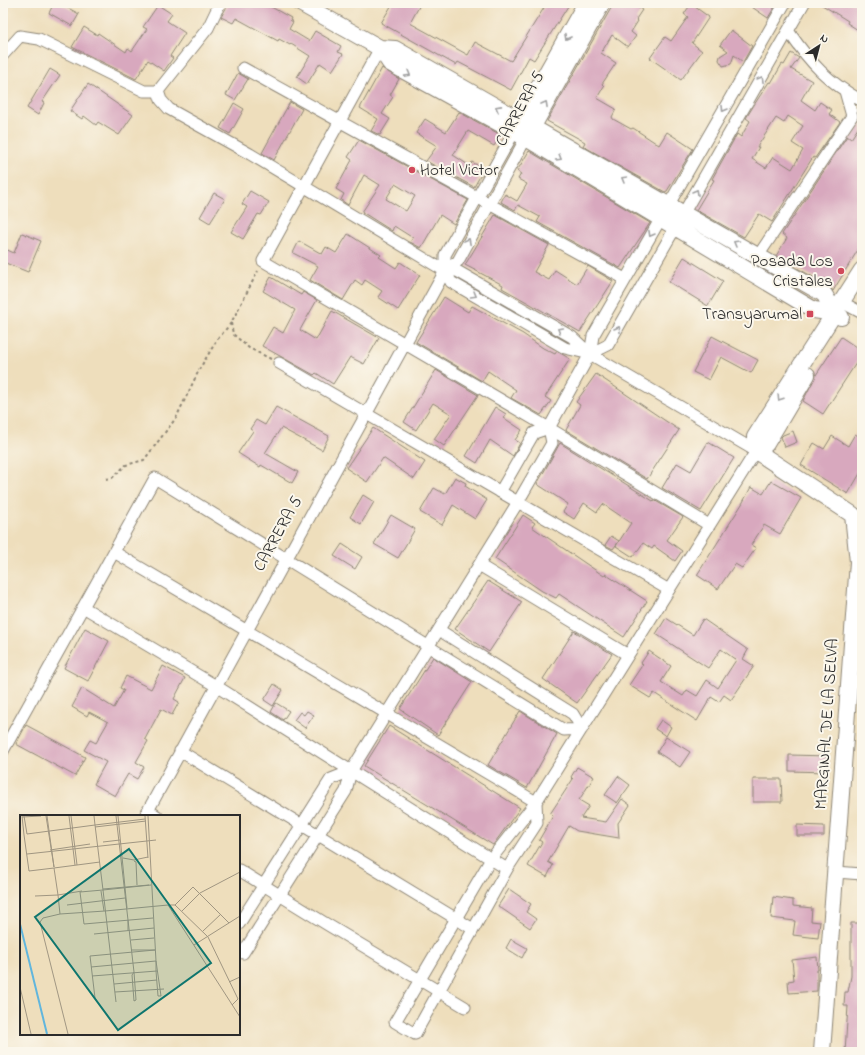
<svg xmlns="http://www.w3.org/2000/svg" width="865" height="1055" font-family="'Indie Flower',sans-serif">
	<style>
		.building { fill: #d8a8be; fill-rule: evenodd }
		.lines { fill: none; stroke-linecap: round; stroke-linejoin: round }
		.street-casing { stroke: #8c8474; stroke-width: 13 }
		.secondary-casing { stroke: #8c8474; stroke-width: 18 }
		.path { stroke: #8c8474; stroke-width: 2; stroke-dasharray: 3 3; stroke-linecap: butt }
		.street { stroke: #fff; stroke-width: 11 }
		.secondary { stroke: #fff; stroke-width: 16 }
		.oneway { stroke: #a0a0a0 }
		.poi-dot { fill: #d1495b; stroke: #fbf7ec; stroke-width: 1.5 }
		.labels { text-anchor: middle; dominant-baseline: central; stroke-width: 4; stroke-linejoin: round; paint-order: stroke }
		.street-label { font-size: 17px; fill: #2b2b2b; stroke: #fbf7ec }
		.poi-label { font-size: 17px; fill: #2b2b2b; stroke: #fbf7ec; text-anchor: end }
		.inset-river { fill: none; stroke: #61b6dd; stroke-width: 2 }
		.inset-road { fill: none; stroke: #a09682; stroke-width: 1 }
		.view { fill: #0f766e; fill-opacity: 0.15; stroke: #0f766e; stroke-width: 2 }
		.inset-edge { fill: none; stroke: #2b2b2b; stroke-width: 2 }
	</style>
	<rect width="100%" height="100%" fill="#fbf7ec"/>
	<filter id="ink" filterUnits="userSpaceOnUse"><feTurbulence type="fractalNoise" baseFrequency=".025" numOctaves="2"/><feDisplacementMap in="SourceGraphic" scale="8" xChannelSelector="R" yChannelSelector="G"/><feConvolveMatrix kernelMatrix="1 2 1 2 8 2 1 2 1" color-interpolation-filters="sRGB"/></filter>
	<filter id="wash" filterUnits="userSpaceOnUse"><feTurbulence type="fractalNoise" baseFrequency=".012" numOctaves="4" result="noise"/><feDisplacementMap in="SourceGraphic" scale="16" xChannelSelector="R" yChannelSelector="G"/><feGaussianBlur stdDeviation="0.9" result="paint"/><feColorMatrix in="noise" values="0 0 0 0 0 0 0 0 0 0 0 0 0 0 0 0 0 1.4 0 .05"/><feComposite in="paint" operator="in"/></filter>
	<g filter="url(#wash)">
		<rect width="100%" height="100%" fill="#eedebc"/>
		<g id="blocks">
			<path class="building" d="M54,3H59L79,14L72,26L49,13Z
				M229,3H264L291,18L290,20L293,22L289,29L309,41L315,31L341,46L338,52L343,54L332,71L320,63L307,84L297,77L310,56L291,44L290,45L279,39L278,41L236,18L233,23L221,17Z
				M393,3H421L410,23L468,55L475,42L511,61L547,3H570L534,60L529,57L511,90L458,62L456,65L381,23Z
				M614,3H631L642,10L636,19L638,21L631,32L636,36L628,47L612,35L601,53L616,63L602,84L604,86L597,98L616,109L612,117L613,119L631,129L633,128L659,145L667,132L693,149L667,191L665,192L583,146L585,142L547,121Z
				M746,3H777L768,18Z
				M819,3H854L862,8V24L858,30L847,23L848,21Z
				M691,4L709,17L692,43L702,51L681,80L650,58L665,37L671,41L688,17L684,14Z
				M158,5L172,14L167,21L185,33L170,56L173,58L164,71L148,60L136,79L72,47L84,27L97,35L98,33L126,52L128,48L132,51L147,29L143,27Z
				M731,30L752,46L743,62L734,55L731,64L723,66L719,60L720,56L728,51L720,45Z
				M791,53L799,58L791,69L812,81L801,100L815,110L820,102L832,110L829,114L840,122L815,158L813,157L772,222L759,214L744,237L696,210L714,180L712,179L737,134L741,137L750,121L746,118L754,105L769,82L771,83L782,64L784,65ZM788,116L803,126L792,143L803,150L792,169L773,157L766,168L752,159L759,147H757L776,118L784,123Z
				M382,68L399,79L390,95L393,97L382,114L390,119L380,135L371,131L378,119L360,108Z
				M50,69L60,75L42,102L44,103L38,115L27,108Z
				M238,73L248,79L235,100L226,95Z
				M88,84L133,115L119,135L98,122L96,125L84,116L82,119L70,111Z
				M290,102L302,109L274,160L262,153Z
				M234,103L244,109L230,134L220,128Z
				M459,112L501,135L494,146L468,131L453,155L470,166L472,162L484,169L474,187L426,161L437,146L416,133L425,119L446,132Z
				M862,122V243L833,291L829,286L776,256L787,238L782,234L847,136L851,139Z
				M359,140L468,200L454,224L440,215L421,248L410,242L413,238L394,226L392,231L362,212L380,185L364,175L348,205L341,200L344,194L336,189L352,160L348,157ZM395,184L415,196L406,211L386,199Z
				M529,151L650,223L620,268L537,222L540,217L518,205L515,210L501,202L505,194L517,201L527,184L518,179L521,174L517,171Z
				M250,191L269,202L261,215L258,214L243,239L231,232L247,207L242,204Z
				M214,193L225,199L210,223L200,217Z
				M495,215L549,245L534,272L549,280L555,270L577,284L588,266L613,281L580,332L502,288L503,285L465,265Z
				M22,233L41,241L28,272L3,262V248L14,253Z
				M348,234L381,255L379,257L396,268L400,262L420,275L398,310L378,297L382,291L365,280L362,285L355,280L343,300L310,280L318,266L293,253L299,241L322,254L326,247L336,253Z
				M684,257L723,281L708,306L669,282Z
				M271,277L301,295L303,292L317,300L300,330L316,340L332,311L379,338L364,364L350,357L333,384L316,373L314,375L262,346L273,327L283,333L295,310L263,291Z
				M444,297L468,312L472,306L523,334L543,348L555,354L557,351L570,359L545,397L551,401L541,415L511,398L516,390L488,371L482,381L416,342Z
				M712,336L758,360L751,373L721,357L709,380L693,372Z
				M841,337L862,351V354L823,414L803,401L816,375Z
				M436,370L478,395L444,446L434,439L451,414L433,403L416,430L404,422Z
				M596,374L679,430L647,479L566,430L580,405L576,402Z
				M276,407L329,436L322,450L281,428L265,453L298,472L292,483L261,465L260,467L238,453L253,431L250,429L256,420L265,425Z
				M495,407L506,414L504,418L522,430L515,440L520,443L513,456L490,440L477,463L466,456Z
				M373,428L425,462L414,479L383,458L367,482L346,468Z
				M793,431L797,442L785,447L781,437L783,435Z
				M855,434L862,438V470L848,494L801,465L814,443L824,449L832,436L848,446Z
				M708,442L734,458L701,511L662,488L677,463L691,471Z
				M560,443L653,501L654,500L683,517L667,540L682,551L675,561L654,546L652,549L643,543L633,557L616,546L631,523L603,504L597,512L584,503L574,519L563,512L568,504L537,484Z
				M455,477L466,483L465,486L487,500L475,519L453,505L442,525L420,512L434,488L445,494Z
				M771,481L801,498L780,534L764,525L751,545L756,548L742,568L735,564L718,589L697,575L742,504L751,487L763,494Z
				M363,495L374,502L361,524L350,517Z
				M391,515L415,529L398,558L374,544Z
				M523,515L535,523L532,527L604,576L605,574L647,601L624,637L559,594L556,598L542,591L495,559Z
				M611,536L619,541L613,549L605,545Z
				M342,544L362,557L355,569L334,556Z
				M488,581L522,602L489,652L455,629Z
				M666,618L693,635L703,619L748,650L743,659L754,666L731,700L724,695L719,702L711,697L697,721L654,693L650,698L629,685L643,664L641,663L649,651L671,666L661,682L683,696L687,690L697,696L707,680L718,688L736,660L721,649L708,668L656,634Z
				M85,628L109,641L88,681L64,668Z
				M574,631L612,654L577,703L543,679Z
				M433,657L472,682L438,735L400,709Z
				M163,666L185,678L174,699L179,702L172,715L161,709L145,739L148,741L136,762L144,767L137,779L128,774L115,796L94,784L106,762L84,750L90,740L96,743L108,722L89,712L87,716L72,707L82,688L114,708L124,690L120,688L126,676L151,689Z
				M274,684L283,690L273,706L264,700Z
				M276,703L289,711L283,720L271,712Z
				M307,711L314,715L305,728L294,720L300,712L304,715Z
				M520,711L557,734L527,788L488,765Z
				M661,720L671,727L666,736L655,729Z
				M26,725L85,757L75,776L16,744Z
				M389,726L520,808L493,845L364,766Z
				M666,737L690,752L680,767L657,752Z
				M789,755L829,756L828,772L789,771Z
				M577,767L594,777L579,800L589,806L581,818L606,822L622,799L630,805L618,823L619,838L577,831L569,826L548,862L553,865L547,877L528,866L542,842L539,840L553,816L550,814L573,779L571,777Z
				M618,776L630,785L617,803L605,795Z
				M753,779H781L782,802H753Z
				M797,825L824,826V836H797Z
				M509,889L531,904L526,912L536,919L530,928L498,906Z
				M773,897L793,900V906L812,908L811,921L820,922L818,938L793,935L795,921L771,918Z
				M851,923H862V1052H845L848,1006H844L845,992H848L851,976Z
				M511,939L527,948L522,958L506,948Z
				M817,957L818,970H817V991L789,993L788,981L794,980L792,960Z"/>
		</g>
	</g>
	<g filter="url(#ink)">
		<use href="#blocks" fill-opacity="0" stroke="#8c8474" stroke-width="1"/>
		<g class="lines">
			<g class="street-casing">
				<path id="street" d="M789,32C811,64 828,82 862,101
					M380,48L263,261L549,428L709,525
					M3,55L20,36L39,39L144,91H158L208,28L220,3
					M243,68L625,279
					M158,91L161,100L169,109L250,154L445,271L451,282L565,348L590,354L608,345L804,3
					M758,256L852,116L845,91
					M445,271V255L514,132
					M849,306L862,313
					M279,363L669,590
					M549,428L590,354L593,336L785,3
					M114,552L536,802L756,451L590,354L572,337L457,271H445
					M479,565L628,655
					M83,607L216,686L507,869
					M3,751L155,478L564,730L582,729L573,714L439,630
					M180,751L473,929
					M351,771L518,502L552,443L549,428L534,433L500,492
					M536,802L537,823L507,869L415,1034L395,1022L491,859Z
					M148,810L157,816
					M145,816L445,271L458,261L526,138
					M239,870L328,925L465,1007
					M836,872L862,874
					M239,924L331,779L351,771L346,791L243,953L239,951"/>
			</g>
			<g class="secondary-casing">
				<path id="secondary" d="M300,3L380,48L395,49L824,294L835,313
					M380,48L390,63L526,138L814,310L835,313L841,317
					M515,129L586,3
					M528,135L602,3
					M756,451L853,515L858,562L822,1052
					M756,451L755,437L862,270
					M756,451L766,444L807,375"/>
			</g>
			<path class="path" d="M231,323L233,334L249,348L271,359
				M106,479L112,478L126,465L144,460L176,418L200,368L217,340L231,323L258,271"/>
			<use href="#street" class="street"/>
			<use href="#secondary" class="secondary"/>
		</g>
		<defs><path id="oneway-chevron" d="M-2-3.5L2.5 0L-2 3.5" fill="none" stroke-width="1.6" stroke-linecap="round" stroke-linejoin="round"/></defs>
		<g class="oneway">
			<use href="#oneway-chevron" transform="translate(567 37) rotate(119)"/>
			<use href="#oneway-chevron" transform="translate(408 74) rotate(29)"/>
			<use href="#oneway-chevron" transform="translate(761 79) rotate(-60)"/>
			<use href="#oneway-chevron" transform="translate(545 104) rotate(-61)"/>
			<use href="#oneway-chevron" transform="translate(498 108) rotate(-151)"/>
			<use href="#oneway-chevron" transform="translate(724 109) rotate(120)"/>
			<use href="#oneway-chevron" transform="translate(559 158) rotate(31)"/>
			<use href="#oneway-chevron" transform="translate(624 179) rotate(-150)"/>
			<use href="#oneway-chevron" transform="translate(696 192) rotate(-60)"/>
			<use href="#oneway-chevron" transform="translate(651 234) rotate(120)"/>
			<use href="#oneway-chevron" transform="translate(468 241) rotate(-62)"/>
			<use href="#oneway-chevron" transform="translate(736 243) rotate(-150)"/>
			<use href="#oneway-chevron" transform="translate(474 295) rotate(30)"/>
			<use href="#oneway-chevron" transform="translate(618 329) rotate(-60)"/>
			<use href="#oneway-chevron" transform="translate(560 330) rotate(-150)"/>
			<use href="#oneway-chevron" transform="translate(780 398) rotate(123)"/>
		</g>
	</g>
	<g class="poi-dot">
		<circle cx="412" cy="170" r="4"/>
		<circle cx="841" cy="271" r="4"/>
		<rect x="806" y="310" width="8" height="8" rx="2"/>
	</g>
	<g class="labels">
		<g class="street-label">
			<text transform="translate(520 109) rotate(-61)">CARRERA 5</text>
			<text transform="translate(278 534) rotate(-61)">CARRERA 5</text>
			<text transform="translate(827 724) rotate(-86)">MARGINAL DE LA SELVA</text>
		</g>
		<g class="poi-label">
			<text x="420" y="170" text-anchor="start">Hotel Victor</text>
			<text x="833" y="261">Posada Los<tspan x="833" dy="20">Cristales</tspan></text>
			<text x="802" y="314">Transyarumal</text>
		</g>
	</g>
	<g transform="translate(20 815)">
		<rect width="220" height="220" fill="#eedebc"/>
		<path class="inset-river" d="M0,109L27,219"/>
		<path class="inset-road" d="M2,1L4,20M4,1L7,19M26,1L34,52M27,1L34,52M49,1L55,50M51,1L57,50M74,1L75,10L125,4M96,1L108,105M98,1L107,93M125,1L128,43M2,2L21,1M75,12L126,6M7,19L75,10L83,75L60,77M4,20L9,56L34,53L38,80L62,76M83,27L100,25M30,35L70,29M7,39L136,25M103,43L114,45L128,42M114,46L116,47L117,70M34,53L80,47M83,74L129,70M81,76L84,96M60,77L64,109L133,103M15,81L38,80L40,99L23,103L20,107L48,219M47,90L105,83M148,90H155L188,122L218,184L212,190M155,90L173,72L209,108M85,96L148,90L220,202M162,96L180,78L220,57M40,99L85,96M108,116V105L114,157M183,116L201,99M74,119L134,113M111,125L134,123M174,130L220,101M112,135H135M136,146L141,181H138L136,156ZM71,152L136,146L128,1M114,157L116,185L114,186L112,160ZM72,161L137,156M209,167L220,162M94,169L137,165M0,172L11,219M95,177L144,174M75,183L70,141L135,135M96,187L83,75L131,70"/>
		<path class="view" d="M109,34L191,148L98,215L15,102Z"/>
		<rect width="220" height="220" class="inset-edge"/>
	</g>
	<rect width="865" height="1055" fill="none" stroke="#fbf7ec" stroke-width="16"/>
	<g transform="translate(819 46) rotate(36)" stroke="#fbf7ec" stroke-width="3" paint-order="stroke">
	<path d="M0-3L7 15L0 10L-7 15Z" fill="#2b2b2b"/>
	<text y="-6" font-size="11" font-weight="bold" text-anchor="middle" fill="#2b2b2b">N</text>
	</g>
</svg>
